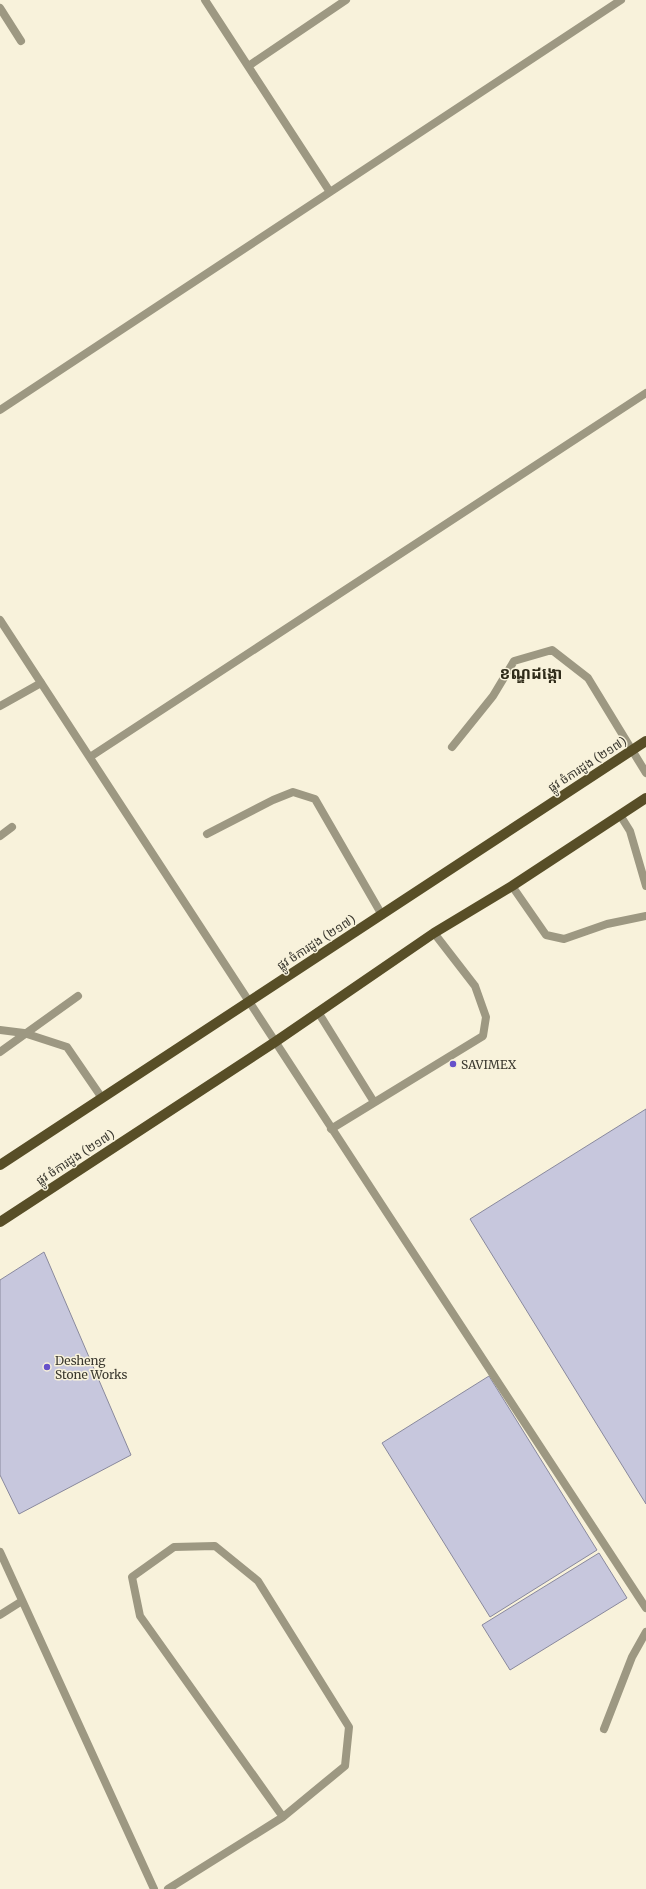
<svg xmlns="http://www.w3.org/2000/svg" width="646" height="1889" font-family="Merriweather,'Noto Sans Khmer',serif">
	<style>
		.building { fill: #c7c7dd; stroke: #89899d }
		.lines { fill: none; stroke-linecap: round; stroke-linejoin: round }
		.service { stroke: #9d9882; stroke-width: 8 }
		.minor { stroke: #9d9882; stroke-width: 8 }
		.primary { stroke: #584e27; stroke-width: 10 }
		.poi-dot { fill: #6651ca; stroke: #f8f2db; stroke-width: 1.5 }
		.labels { text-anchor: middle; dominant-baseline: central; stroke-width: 3; stroke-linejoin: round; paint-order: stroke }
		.street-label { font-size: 12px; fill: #3a382f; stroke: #f8f2db }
		.poi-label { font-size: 12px; fill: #3a382f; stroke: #f8f2db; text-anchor: start }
		.district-label { font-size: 16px; font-weight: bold; fill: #2f2b19; stroke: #f8f2db }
	</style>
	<rect width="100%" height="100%" fill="#f8f2db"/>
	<path class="building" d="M646,1109V1504L470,1219Z
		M44,1252L131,1455L19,1514L0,1475V1280Z
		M489,1376L597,1550L490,1617L382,1443Z
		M599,1553L627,1598L510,1670L482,1625Z"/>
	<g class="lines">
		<path class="service" d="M0,706L41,683
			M452,747L493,696L514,661L552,650L588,678L646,773
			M620,815L630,831L646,886
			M207,834L273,800L293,792L315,799L382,915
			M0,836L12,827
			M512,886L546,935L564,939L607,924L646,916
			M318,1012L374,1102
			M0,1030L24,1033L67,1047L102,1098
			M0,1052L78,996
			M331,1129L483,1036L486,1017L475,986L434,933
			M0,1552L154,1889
			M0,1615L22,1601
			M604,1729L632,1657L646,1632
			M168,1889L283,1817L345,1766L349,1727L258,1581L215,1546L174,1547L132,1577L140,1616L283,1817"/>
		<path class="minor" d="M205,0L330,192
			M0,8L21,41
			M250,65L346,0
			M0,410L621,0
			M0,620C215,950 430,1279 646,1608
			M90,757L646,393"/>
		<path class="primary" d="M0,1165L646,741
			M0,1222L275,1042L434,933L512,886L646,798"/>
	</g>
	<g class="poi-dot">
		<circle cx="453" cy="1064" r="4"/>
		<circle cx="47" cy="1367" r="4"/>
	</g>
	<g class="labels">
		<g class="street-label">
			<text transform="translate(587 764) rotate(-33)">ផ្លូវ ចំការដូង (២១៧)</text>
			<text transform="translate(316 942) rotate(-33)">ផ្លូវ ចំការដូង (២១៧)</text>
			<text transform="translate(75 1157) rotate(-33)">ផ្លូវ ចំការដូង (២១៧)</text>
		</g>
		<g class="poi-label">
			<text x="461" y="1064">SAVIMEX</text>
			<text x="55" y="1360">Desheng<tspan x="55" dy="14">Stone Works</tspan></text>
		</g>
		<g class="district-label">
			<text x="531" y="673">ខណ្ឌដង្កោ</text>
		</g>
	</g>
</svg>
